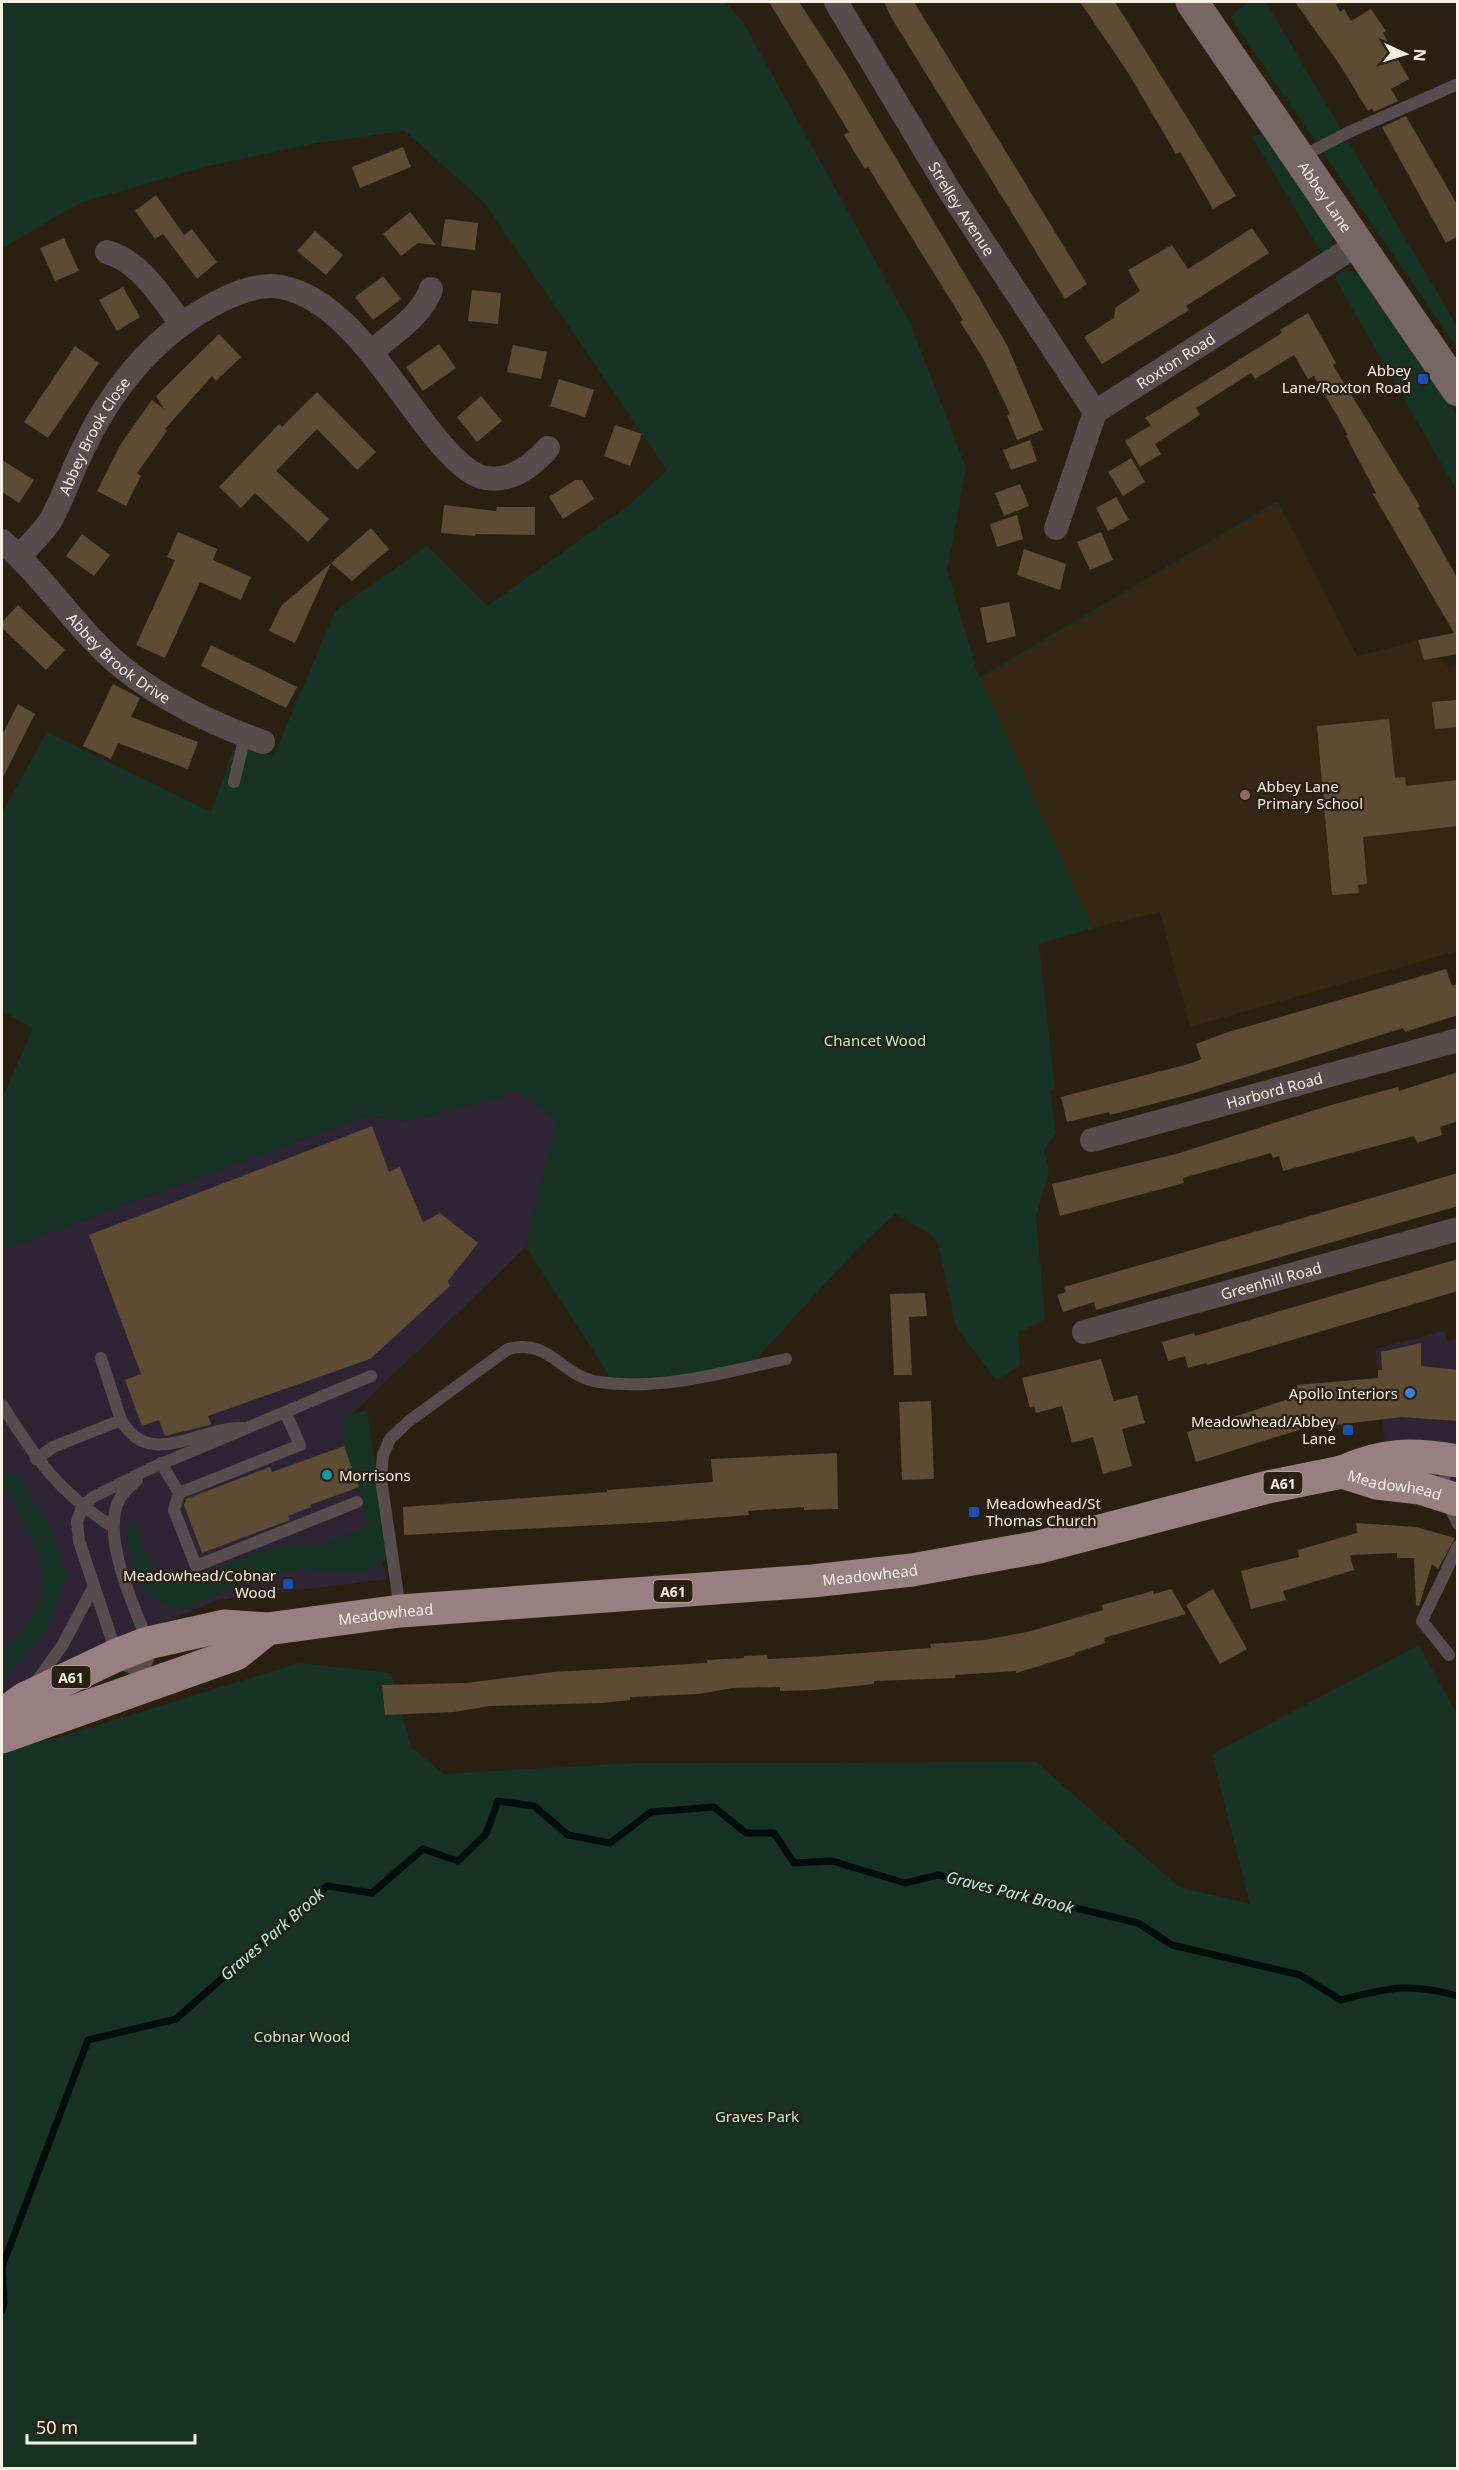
<svg xmlns="http://www.w3.org/2000/svg" width="1459" height="2470" font-family="'Noto Sans',sans-serif">
	<style>
		.commercial { fill: #2e2534 }
		.built { fill: #342611 }
		.green { fill: #163225 }
		.lines { fill: none; stroke-linecap: round; stroke-linejoin: round }
		.stream { stroke: #000d0d; stroke-width: 7 }
		.building { fill: #5c4c34 }
		.service { stroke: #584d4e; stroke-width: 12 }
		.minor { stroke: #584d4e; stroke-width: 24 }
		.secondary { stroke: #766666; stroke-width: 33 }
		.trunk { stroke: #988082; stroke-width: 33 }
		.transit-dot { fill: #1a4fb4; stroke: #2a2011; stroke-width: 2 }
		.education-dot { fill: #8d6e63; stroke: #2a2011; stroke-width: 2 }
		.shop-dot { fill: #3f7fe0; stroke: #2a2011; stroke-width: 2 }
		.culture-dot { fill: #0f9aa8; stroke: #2a2011; stroke-width: 2 }
		.labels { text-anchor: middle; dominant-baseline: central; stroke-width: 4.5; stroke-linejoin: round; paint-order: stroke }
		.shield { fill: #2a2011; stroke: #b9b1a5; stroke-width: 1.5 }
		.shield-label { font-size: 14px; font-weight: bold; fill: #f6efe5 }
		.street-label { font-size: 15px; fill: #f6efe5; stroke: #2a2011 }
		.poi-label { font-size: 15px; fill: #f6efe5; stroke: #2a2011; text-anchor: end }
		.park-label { font-size: 15px; fill: #b5f0d1; stroke: #2a2011 }
		.water-label { font-size: 16px; font-style: italic; fill: #a8f2f4; stroke: #2a2011 }
	</style>
	<rect width="100%" height="100%" fill="#2a2011"/>
	<path class="commercial" d="M521,1092L557,1121L526,1247L352,1414L363,1497L387,1579L217,1600L2,1693V1250L366,1116L409,1121Z
		M1444,1331L1448,1342L1457,1338V1481L1388,1475L1376,1349Z"/>
	<path class="built" d="M1278,503L1357,656L1432,637L1437,658L1450,667L1457,665V951L1190,1027L1160,912L1092,928L981,679Z"/>
	<path class="green" d="M2,2H725L743,22L911,325L966,468L947,570L979,678L1278,501L1357,656L1278,503L981,679L1093,928L1039,944L1055,1089L1050,1092L1056,1133L1044,1150L1049,1172L1036,1216L1045,1319L1018,1333L1020,1366L996,1380L956,1327L937,1239L896,1213L855,1251L746,1370L612,1380L526,1247L557,1121L521,1092L409,1121L366,1116L2,1250V1099L33,1028L2,1011V813L47,732L211,812L235,745L274,756L335,611L427,546L487,606L632,503L667,470L484,202L405,131L316,143L204,167L79,203L2,249Z
		M1251,2H1266L1457,326V348L1231,18L1233,13Z
		M1262,134L1333,235L1331,247L1322,254L1252,137Z
		M1343,270L1358,272L1366,281L1457,416V491L1336,280V274Z
		M367,1410L389,1559L363,1573L305,1569L253,1578L190,1607H172L158,1601L141,1584L127,1538L132,1516L156,1579L172,1585L279,1545H319L368,1527C362,1490 343,1456 341,1418Z
		M16,1473L48,1521L67,1575L50,1623L32,1649L2,1679V1653C21,1636 49,1600 42,1572C36,1544 19,1516 9,1490L2,1492V1479L7,1475Z
		M1419,1645L1458,1716L1457,2468H2V1750L60,1737L299,1663L391,1673L411,1747L444,1774L636,1763L1036,1762L1179,1887L1250,1904L1212,1754Z"/>
	<g class="lines">
		<path class="stream" d="M2,2311L4,2303L2,2267L88,2040L176,2019L327,1886L372,1893L423,1849L458,1861L486,1834L498,1801L534,1806L568,1835L610,1843L651,1812L714,1807L746,1833H774L794,1863L832,1861L905,1883L938,1875L1138,1923L1172,1945L1300,1975L1341,2000C1389,1988 1408,1982 1458,1996"/>
	</g>
	<path class="building" d="M769,2H799L843,69L1007,345L1043,430L1017,440L1007,415L1010,414L983,358L960,322L963,320L868,167L865,169L844,135L849,132Z
		M884,2H914L1087,284L1065,299L891,17Z
		M1080,2H1115L1236,196L1213,209L1180,152L1176,154L1127,71Z
		M1295,2H1341L1336,4L1340,12L1344,9L1351,21L1371,9L1386,31L1383,33L1409,79L1391,89L1398,101L1374,112L1372,108L1368,111L1340,65Z
		M1406,116L1458,206V236L1446,243L1382,127Z
		M403,147L411,167L360,188L352,167Z
		M156,195L184,235L192,229L217,262L197,279L163,234L155,239L135,211Z
		M410,212L436,245L418,243L401,256L383,234Z
		M445,219L478,223L475,250L441,246Z
		M1252,228L1269,253L1186,306L1189,310L1102,364L1084,337L1114,318L1115,308L1140,291L1128,270L1172,245L1188,269Z
		M315,231L343,255L326,275L297,251Z
		M64,238L79,271L55,281L40,248Z
		M383,276L401,299L373,320L355,297Z
		M123,287L140,317L117,331L99,300Z
		M472,290L501,293L498,324L468,321Z
		M1308,313L1336,363L1333,365L1420,506L1418,508L1458,579V654L1424,660L1418,640L1454,633L1373,494L1376,493L1346,436L1348,435L1314,376L1308,379L1294,355L1255,379L1251,373L1196,408L1200,415L1155,444L1161,454L1140,467L1125,441L1151,425L1145,418L1282,333L1280,330Z
		M219,334L241,357L216,381L212,376L165,429L167,431L137,473L141,476L126,506L97,491L122,442L152,400L164,409L156,396Z
		M439,344L456,368L423,391L406,367Z
		M513,345L547,352L541,379L507,372Z
		M75,346L99,363L48,438L24,422Z
		M559,379L594,390L585,417L550,406Z
		M317,392L376,452L357,470L317,429L276,471L329,519L308,542L255,493L241,508L219,487L279,424L282,427Z
		M481,396L502,421L477,442L457,417Z
		M615,425L642,434L630,466L604,456Z
		M1030,440L1037,461L1011,470L1003,450Z
		M1131,458L1145,482L1123,496L1108,472Z
		M2,460L34,480L19,503L2,492Z
		M575,480H582L594,499L563,519L549,497Z
		M1020,484L1029,506L1004,516L995,493Z
		M1116,497L1129,520L1108,531L1096,508Z
		M444,505L496,511L497,507H535V535L476,534L475,536L441,533Z
		M1017,515L1023,539L997,547L990,524Z
		M371,528L389,549L352,581L331,563Z
		M178,532L217,549L213,560L251,577L241,600L200,582L165,658L136,645L175,560L167,557Z
		M1101,532L1113,560L1090,570L1077,542Z
		M82,534L110,555L94,576L66,556Z
		M1024,549L1066,564L1060,590L1017,575Z
		M331,563L295,643L269,631L281,606Z
		M1009,602L1016,636L987,643L980,608Z
		M18,605L65,650L46,670L2,628V622Z
		M211,645L297,687L286,708L201,666Z
		M113,684L140,698L131,717L198,742L188,769L118,743L111,759L83,746Z
		M1458,700V727L1435,729L1432,702Z
		M18,704L35,714L2,779V735Z
		M1389,719L1395,778L1405,777L1406,786L1458,780V826L1363,837L1367,884L1358,885L1359,893L1332,895L1317,726Z
		M1446,969L1452,986L1458,984V1015L1405,1032L1403,1028L1191,1094L1110,1115L1109,1112L1067,1122L1061,1097L1192,1063L1201,1059L1196,1044L1225,1033Z
		M1458,1072V1121L1440,1127L1442,1135L1417,1143L1414,1136L1283,1171L1279,1156L1273,1158L1271,1153L1183,1178L1184,1183L1060,1216L1052,1184L1176,1154L1331,1105L1398,1087L1399,1091Z
		M372,1126L389,1172L400,1167L423,1222L440,1213L478,1243L448,1281L450,1286L370,1359L208,1416L211,1424L209,1425L165,1436L159,1420L142,1426L125,1380L141,1374L89,1235Z
		M1458,1173V1206L1096,1310L1094,1302L1063,1312L1057,1295L1066,1292L1064,1287Z
		M1458,1259V1291L1207,1365L1206,1363L1188,1368L1185,1356L1168,1361L1162,1342L1194,1333L1195,1336Z
		M925,1293L927,1316L909,1317L912,1375H894L890,1294Z
		M1421,1343V1366L1458,1370V1421L1402,1417L1302,1429L1196,1462L1187,1432L1298,1396L1297,1385L1378,1378V1370H1382L1381,1352Z
		M1101,1359L1114,1401L1137,1395L1145,1423L1122,1429L1132,1466L1103,1474L1093,1437L1072,1443L1062,1406L1036,1413L1034,1406L1030,1408L1022,1378Z
		M931,1401L934,1479L902,1480L899,1402Z
		M344,1446L359,1487L310,1505L311,1507L288,1516L290,1520L202,1553L184,1505L186,1499L270,1467L272,1472Z
		M837,1453L838,1509L804,1510V1507L748,1511L749,1515L659,1522L404,1535L403,1507L607,1492V1490L713,1482L711,1459Z
		M1356,1523L1416,1527L1455,1538L1438,1569L1432,1564L1419,1606L1416,1605L1414,1558H1397V1553L1350,1555L1354,1570L1283,1591L1286,1600L1251,1609L1241,1571L1299,1557L1298,1550L1357,1533Z
		M1171,1589L1186,1614L1104,1638L1105,1643L1075,1653V1655L1016,1673V1671L955,1675V1678L874,1681V1684L815,1690L780,1691V1687L733,1688L699,1694L630,1697V1700L603,1703L489,1706L454,1712L385,1715L382,1685L466,1683L554,1672L707,1663V1660L744,1658V1656L767,1655L768,1659L808,1657L931,1648L930,1644L985,1640L1031,1631L1103,1610L1102,1605L1153,1591L1154,1594Z
		M1213,1589L1247,1649L1220,1664L1186,1605Z"/>
	<g class="lines">
		<path class="service" d="M1299,158L1349,132L1458,84
			M234,782L245,736
			M101,1358L121,1420C150,1471 200,1426 243,1428
			M2,1405C36,1459 58,1492 113,1527
			M36,1459L53,1447L121,1420
			M1451,1461C1436,1491 1444,1496 1458,1524
			M161,1463L179,1493L300,1445L285,1412
			M137,1480C131,1486 123,1492 119,1500C101,1538 134,1605 148,1643V1659L139,1678
			M179,1493L174,1510L196,1566L357,1502
			M400,1609L381,1479L383,1455L390,1439L409,1421L508,1349C551,1338 561,1377 599,1382C663,1391 724,1372 786,1359
			M1449,1655L1422,1621L1458,1546
			M154,1676L127,1666L117,1655L79,1541L77,1522L82,1507L93,1497L149,1469L371,1376
			M34,1685L62,1646L93,1588"/>
		<g class="minor">
			<path id="s1" d="M836,2L949,190L1095,412"/>
			<path d="M107,252C141,262 161,297 181,323"/>
			<path d="M371,352C392,334 422,316 431,289"/>
			<path id="s2" d="M1056,528L1095,412L1358,244"/>
			<path id="s3" d="M2,541C37,571 63,609 95,642C136,687 206,722 263,742"/>
			<path id="s4" d="M20,556C30,544 44,532 52,518C64,495 72,471 84,447C114,385 158,332 220,301C238,292 260,283 281,287C352,300 402,404 449,453C459,463 472,476 486,478C511,482 533,465 548,448"/>
			<path id="s5" d="M1092,1140L1458,1040"/>
			<path id="s6" d="M1084,1332L1458,1229"/>
		</g>
		<path class="secondary" id="s7" d="M1192,2L1458,390"/>
		<g class="trunk">
			<path d="M1342,1472C1383,1453 1414,1453 1458,1461"/>
			<path id="s8" d="M2,1715L24,1699L117,1655L148,1643L224,1626L267,1629L400,1611L812,1581L912,1570L1039,1547L1268,1487L1342,1472L1377,1483L1420,1488L1458,1500"/>
			<path d="M2,1737L236,1654L267,1629"/>
		</g>
	</g>
	<g class="transit-dot">
		<rect x="1417" y="373" width="12" height="12" rx="3"/>
		<rect x="1342" y="1424" width="12" height="12" rx="3"/>
		<rect x="968" y="1506" width="12" height="12" rx="3"/>
		<rect x="282" y="1578" width="12" height="12" rx="3"/>
	</g>
	<circle class="education-dot" cx="1245" cy="795" r="6"/>
	<circle class="shop-dot" cx="1410" cy="1393" r="6"/>
	<circle class="culture-dot" cx="327" cy="1475" r="6"/>
	<g class="labels">
		<g class="shield">
			<rect x="1263.5" y="1472" width="39" height="22" rx="4.5"/>
			<rect x="653.5" y="1580" width="39" height="22" rx="4.5"/>
			<rect x="51.5" y="1666" width="39" height="22" rx="4.5"/>
		</g>
		<g class="shield-label">
			<text x="1283" y="1483">A61</text>
			<text x="673" y="1591">A61</text>
			<text x="71" y="1677">A61</text>
		</g>
		<g class="street-label">
			<text stroke="none"><textPath href="#s7" startOffset="236">Abbey Lane</textPath></text>
			<text stroke="none"><textPath href="#s1" startOffset="242">Strelley Avenue</textPath></text>
			<text stroke="none"><textPath href="#s2" startOffset="218">Roxton Road</textPath></text>
			<text stroke="none"><textPath href="#s4" startOffset="142">Abbey Brook Close</textPath></text>
			<text stroke="none"><textPath href="#s3" startOffset="166">Abbey Brook Drive</textPath></text>
			<text stroke="none"><textPath href="#s5" startOffset="189">Harbord Road</textPath></text>
			<text stroke="none"><textPath href="#s6" startOffset="194">Greenhill Road</textPath></text>
			<text stroke="none"><textPath href="#s8" startOffset="1428">Meadowhead</textPath></text>
			<text stroke="none"><textPath href="#s8" startOffset="890">Meadowhead</textPath></text>
			<text stroke="none"><textPath href="#s8" startOffset="404">Meadowhead</textPath></text>
		</g>
		<g class="poi-label">
			<text x="1411" y="370">Abbey<tspan x="1411" dy="17">Lane/Roxton Road</tspan></text>
			<text x="1257" y="786" text-anchor="start">Abbey Lane<tspan x="1257" dy="17">Primary School</tspan></text>
			<text x="1398" y="1393">Apollo Interiors</text>
			<text x="1336" y="1421">Meadowhead/Abbey<tspan x="1336" dy="17">Lane</tspan></text>
			<text x="339" y="1475" text-anchor="start">Morrisons</text>
			<text x="986" y="1503" text-anchor="start">Meadowhead/St<tspan x="986" dy="17">Thomas Church</tspan></text>
			<text x="276" y="1575">Meadowhead/Cobnar<tspan x="276" dy="17">Wood</tspan></text>
		</g>
		<g class="park-label">
			<text x="875" y="1040">Chancet Wood</text>
			<text x="302" y="2036">Cobnar Wood</text>
			<text x="757" y="2116">Graves Park</text>
		</g>
		<g class="water-label">
			<text transform="translate(1010 1892) rotate(14)">Graves Park Brook</text>
			<text transform="translate(272 1934) rotate(-41)">Graves Park Brook</text>
		</g>
	</g>
	<rect width="1459" height="2470" fill="none" stroke="#f6efe5" stroke-width="6"/>
	<g transform="translate(1405 54) rotate(94)" stroke="#2a2011" stroke-width="4.5" paint-order="stroke">
	<path d="M0-4.5L10 22L0 15L-10 22Z" fill="#f6efe5"/>
	<text y="-9" font-size="16" font-weight="bold" text-anchor="middle" fill="#f6efe5">N</text>
	</g>
	<path d="M27 2434v9h168v-9" fill="none" stroke="#f6efe5" stroke-width="3"/>
	<text x="36" y="2434" font-size="18" fill="#f6efe5" stroke="#2a2011" stroke-width="4.5" paint-order="stroke">50 m</text>
</svg>
